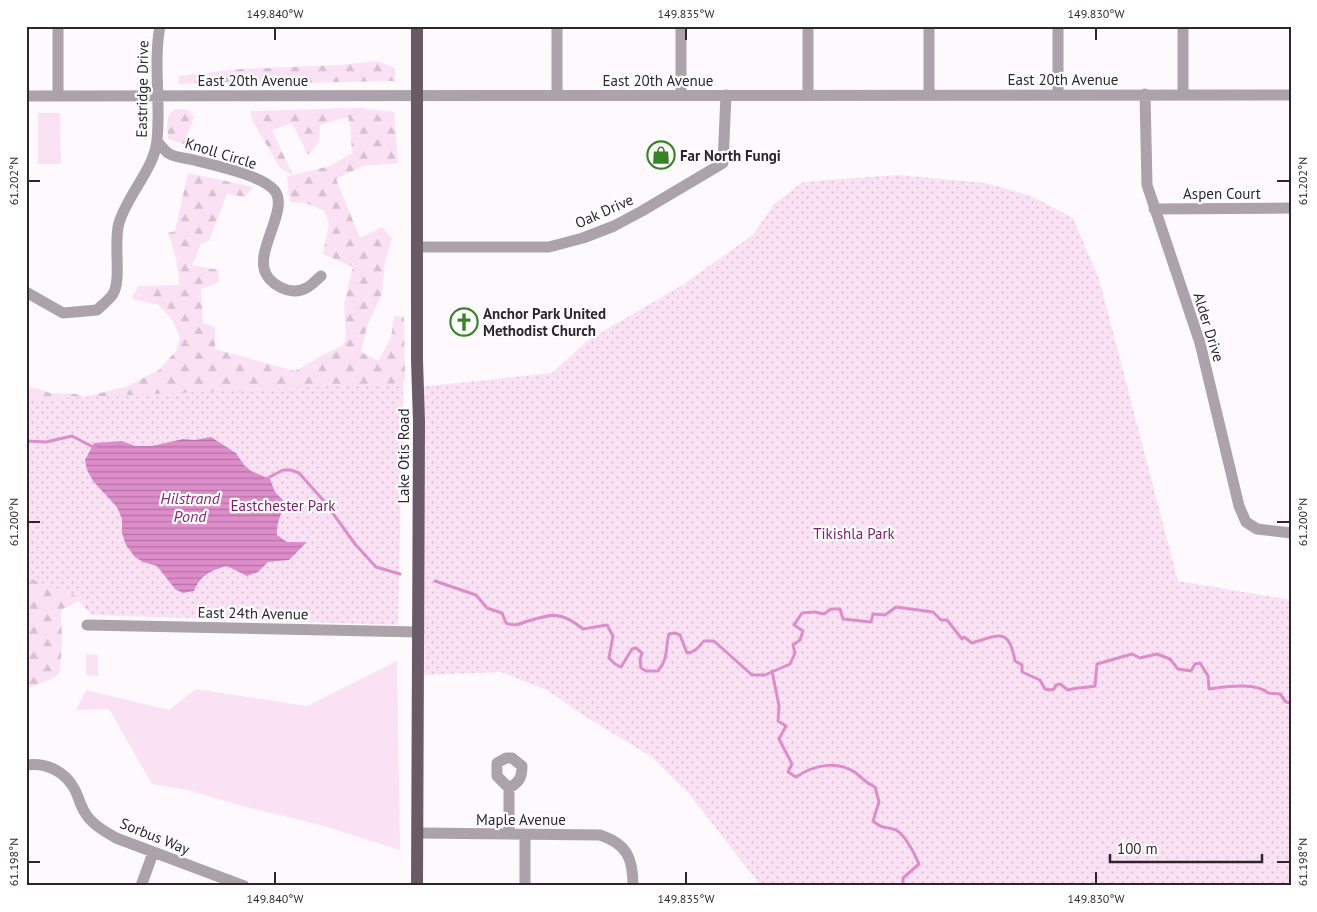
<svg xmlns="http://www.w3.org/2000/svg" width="1317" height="912" font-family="'PT Sans',sans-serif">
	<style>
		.grass { fill: #fae1f3 }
		.forest { fill: url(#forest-firs); fill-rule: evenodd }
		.park { fill: url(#park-dots) }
		.water { fill: url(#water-rules) }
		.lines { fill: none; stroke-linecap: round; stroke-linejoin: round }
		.stream { stroke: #dd8dca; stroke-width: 3 }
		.minor { stroke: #aca2a9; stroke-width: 11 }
		.major { stroke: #6a5a66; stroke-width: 12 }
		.ticks { fill: none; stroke: #2e262c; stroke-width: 2 }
		.labels { text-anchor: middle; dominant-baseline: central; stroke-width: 4.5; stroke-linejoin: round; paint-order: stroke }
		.street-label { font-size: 15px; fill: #2e262c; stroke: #fff }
		.poi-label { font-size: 15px; font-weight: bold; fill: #2e262c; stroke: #fff; text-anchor: start }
		.park-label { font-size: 15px; fill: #7d206c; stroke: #fff }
		.water-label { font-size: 16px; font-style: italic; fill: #892c77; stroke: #fff }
		.neatline { fill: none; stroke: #2e262c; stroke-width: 2 }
		.ticks-label { font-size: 12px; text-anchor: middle; fill: #2e262c }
	</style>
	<defs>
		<pattern id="forest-firs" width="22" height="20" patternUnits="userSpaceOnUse" patternTransform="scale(1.25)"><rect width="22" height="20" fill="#fae1f3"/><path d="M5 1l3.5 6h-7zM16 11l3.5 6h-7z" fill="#d7c1d0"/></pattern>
		<pattern id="park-dots" width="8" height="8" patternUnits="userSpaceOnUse" patternTransform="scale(1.25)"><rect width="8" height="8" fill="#fae1f3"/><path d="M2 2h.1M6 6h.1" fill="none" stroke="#d7c1d0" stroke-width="1.8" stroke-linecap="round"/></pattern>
		<pattern id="water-rules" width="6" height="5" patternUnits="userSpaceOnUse" patternTransform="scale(1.25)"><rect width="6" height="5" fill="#dd8dca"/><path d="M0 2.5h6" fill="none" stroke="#b473a4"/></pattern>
	</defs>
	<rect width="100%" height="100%" fill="#fef9fc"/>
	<path class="grass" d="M38,113H60L61,164H38Z
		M86,654L98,655V676L86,675Z
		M397,661L400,850L321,825L238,805L188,790L152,784L109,709L76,710L86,690L169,710L196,689L307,706Z"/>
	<path class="forest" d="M377,61L395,68V81L290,83L222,82L179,84V76L241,69L340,65Z
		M357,108L394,112L398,163L363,166L336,179L360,238L382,227L392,239L385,261L382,294L367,326L361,352L379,361L391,337L394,316L404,317L405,380L403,383L399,555L391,566L80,434L26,392L30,387L51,393L76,394L84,397L128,386L159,370L176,351L180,338L173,321L159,305L132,299L138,286L179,285C179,266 174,251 168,233L175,231L188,173L253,187L245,197L227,194L209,241L201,244L192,265L218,270L219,282L201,289L203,323L215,327V349L295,371L323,355L342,346L346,339L344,303L353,267L323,254L329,223L324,211L306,203L290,202L287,177L293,175L280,168L253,122L250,111ZM348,117L350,124L352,153L330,166L293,175L272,130L292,123L308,155L319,142L320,125Z
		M177,109L188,110L194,117L184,144L168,139C168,128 164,112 177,109Z
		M26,473L164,605L92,615L79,601L61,610L62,640L60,672L54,678L26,689Z"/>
	<path class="park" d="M898,175L985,183L1031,196L1073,218L1099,279L1178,581L1291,600V886H761L690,795L652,757L586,717L547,690L501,672L424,675L420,568L419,387L552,373L587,341L684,284L753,235L774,204L803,182Z
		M403,383L398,625L92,615L84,599L26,577V392L37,399Z"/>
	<path class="water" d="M211,437L236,453L244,465L251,471L270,479L275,492L284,501C284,513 276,519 277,535L287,542H307L289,560L268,562L258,572L247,576L227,566C212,570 200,575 194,591L183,593L175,589L157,566L143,562L135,557L126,545L122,533V519L117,507L93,481L87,470L85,460L94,443L122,441L135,446H152L183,439L195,440Z"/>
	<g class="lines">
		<path class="stream" d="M26,441L46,442L72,436L95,448
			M264,480L283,470H291L299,473L324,501L355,544L376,567L400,574
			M435,581L476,595L487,608L502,613L506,623C513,626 517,625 525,622C551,614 560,610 583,629L607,625L613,636L609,658L615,664L621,667L632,649L636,648L642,653L640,660L641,668L646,671H658C669,658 665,648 669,634L675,633L680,635L687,653C695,653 699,646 704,641H714L752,675H765L790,664L795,653L793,645L800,640L803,631L794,625L802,613L815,612L824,614L831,609H840L843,619L871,622L873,614L885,615L896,607L933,612L941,620H947L962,639L964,637L972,643C999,635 1009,627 1015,661L1022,665V672L1040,680L1045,689L1050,690L1054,689L1056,685L1060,684L1068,690C1077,687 1086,688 1095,686L1097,664L1132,654L1140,658L1157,654L1170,659L1178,669L1191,671L1195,664L1200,663L1208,676L1209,689C1225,687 1256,682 1268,693L1280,694L1286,702L1291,703
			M772,671L779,706L778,721L786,726L779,739L792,764L788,772L796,777C814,765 837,760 856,773C865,780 864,782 875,787L879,802L873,821C884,830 886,826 896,830C905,835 915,855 919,864L903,878V886"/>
		<path class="minor" d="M58,26V96
			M557,26V95
			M681,26V95
			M808,26V95
			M929,26V94
			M1058,94V26
			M1145,94L1147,185L1200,343L1239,506L1246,522L1257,529L1291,533
			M1183,94V26
			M26,96L1291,95
			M157,142C161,145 164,150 168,153C173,157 183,158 190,159C211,165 261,174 275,191C288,208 259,246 264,268C267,284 291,297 306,288C311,286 316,280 321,276
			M1154,209L1291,208
			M417,247H549L583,238L614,226L642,211L723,163L726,95
			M26,292L63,313L97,310C102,305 109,300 113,294C122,279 113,242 119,223C127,195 155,168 157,140C161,102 153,64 160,26
			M87,625L419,632
			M26,765C46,762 65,771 75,790C78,796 80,804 84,811C91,824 104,831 116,838L244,886
			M509,788L497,776V763L506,758H512L522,766C522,778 519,782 509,788V834
			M418,833L600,835C627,844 633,858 633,886
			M525,834V886
			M141,886L153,853"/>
		<path class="major" d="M417,26V360L419,422L417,886"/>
	</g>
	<path class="ticks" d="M275,28V40M686,28V40M1096,28V40M28,181H40M1277,181H1290M28,522H40M1277,522H1290M28,862H40M1277,862H1290M275,872V884M686,872V884M1096,872V884"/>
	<defs>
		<g id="shop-ring" transform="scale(1.4375)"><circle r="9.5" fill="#fff" stroke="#3a8229" stroke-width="1.5"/><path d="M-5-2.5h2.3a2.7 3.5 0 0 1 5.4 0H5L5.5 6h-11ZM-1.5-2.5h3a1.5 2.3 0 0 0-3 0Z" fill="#3a8229"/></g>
		<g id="church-ring" transform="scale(1.4375)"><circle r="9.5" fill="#fff" stroke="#3a8229" stroke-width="1.5"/><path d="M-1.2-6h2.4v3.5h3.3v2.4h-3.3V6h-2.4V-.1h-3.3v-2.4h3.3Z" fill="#3a8229"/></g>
	</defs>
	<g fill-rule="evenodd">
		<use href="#shop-ring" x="661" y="155"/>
		<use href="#church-ring" x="464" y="322"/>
	</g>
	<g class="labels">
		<g class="street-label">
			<text x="1063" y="79">East 20th Avenue</text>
			<text x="253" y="80">East 20th Avenue</text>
			<text x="658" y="80">East 20th Avenue</text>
			<text transform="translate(142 89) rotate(-89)">Eastridge Drive</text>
			<text transform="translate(221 153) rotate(17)">Knoll Circle</text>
			<text x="1222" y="193">Aspen Court</text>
			<text transform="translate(604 211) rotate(-24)">Oak Drive</text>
			<text transform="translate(1209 327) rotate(73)">Alder Drive</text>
			<text transform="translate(403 456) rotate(-90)">Lake Otis Road</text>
			<text transform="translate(253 613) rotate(1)">East 24th Avenue</text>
			<text x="521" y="819">Maple Avenue</text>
			<text transform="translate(155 836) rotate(22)">Sorbus Way</text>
		</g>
		<g class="poi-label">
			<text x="680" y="155">Far North Fungi</text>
			<text x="483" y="313">Anchor Park United<tspan x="483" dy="17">Methodist Church</tspan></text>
		</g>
		<g class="park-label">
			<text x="283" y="505">Eastchester Park</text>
			<text x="854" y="533">Tikishla Park</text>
		</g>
		<g class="water-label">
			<text x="190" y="498">Hilstrand<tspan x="190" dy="18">Pond</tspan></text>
		</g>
	</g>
	<rect width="1317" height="912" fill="none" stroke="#ffffff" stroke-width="55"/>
	<path d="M1110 854v8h152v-8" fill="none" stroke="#2e262c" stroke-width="2.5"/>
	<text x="1117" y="854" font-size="15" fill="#2e262c" stroke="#ffffff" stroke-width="4" paint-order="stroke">100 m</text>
	<rect x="28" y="28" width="1262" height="856" class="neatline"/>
	<g class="ticks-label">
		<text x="275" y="18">149.840°W</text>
		<text x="686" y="18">149.835°W</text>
		<text x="1096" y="18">149.830°W</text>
		<text transform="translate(14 181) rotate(-90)" y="4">61.202°N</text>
		<text transform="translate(1303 181) rotate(-90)" y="4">61.202°N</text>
		<text transform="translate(14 522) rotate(-90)" y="4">61.200°N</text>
		<text transform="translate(1303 522) rotate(-90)" y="4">61.200°N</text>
		<text transform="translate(14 862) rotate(-90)" y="4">61.198°N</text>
		<text transform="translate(1303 862) rotate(-90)" y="4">61.198°N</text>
		<text x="275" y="903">149.840°W</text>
		<text x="686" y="903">149.835°W</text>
		<text x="1096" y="903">149.830°W</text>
	</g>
</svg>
